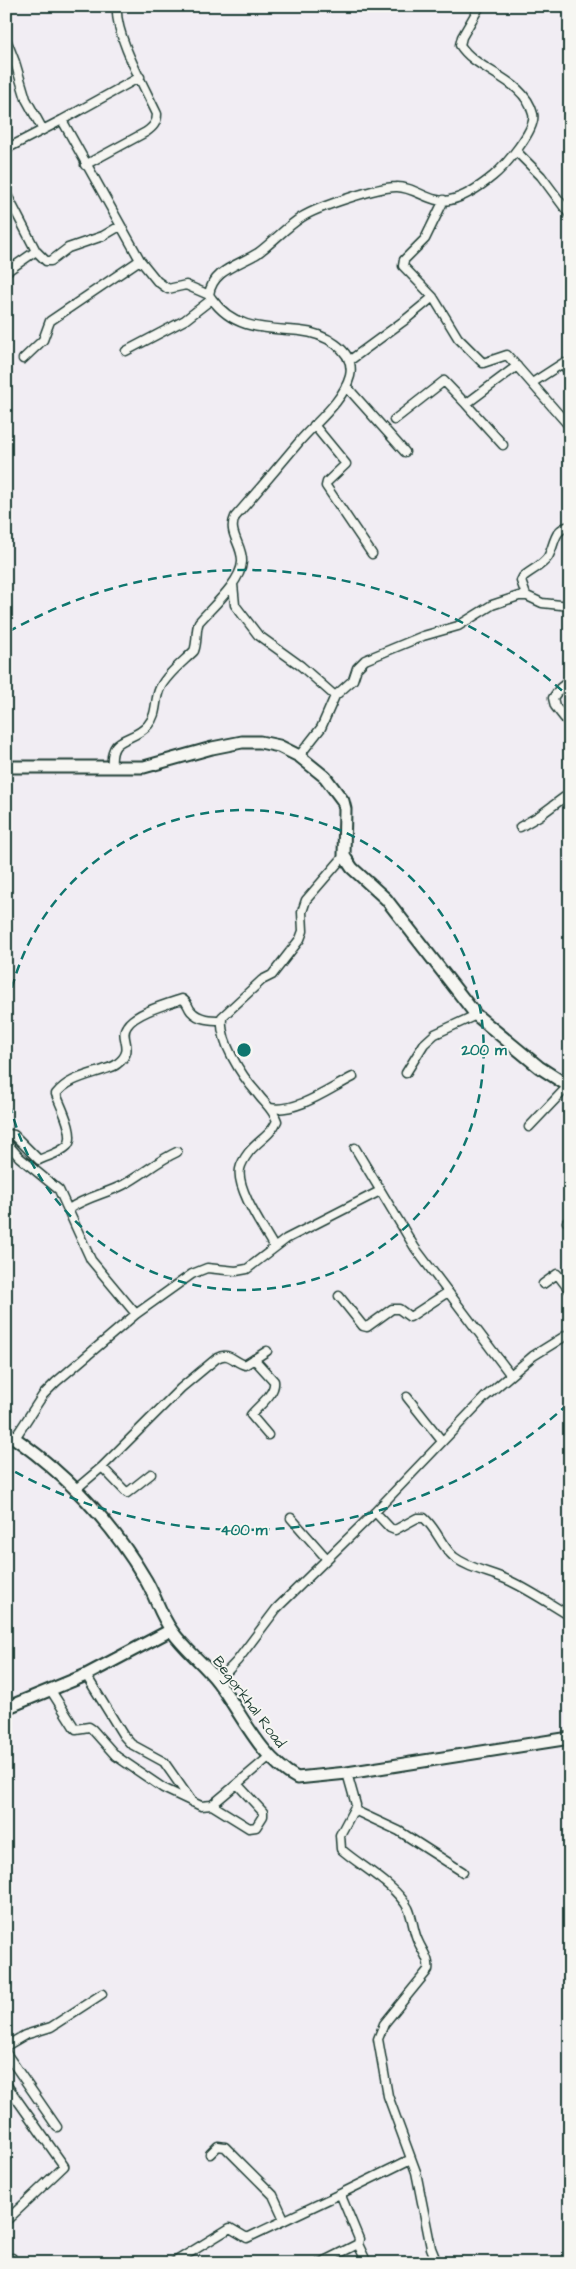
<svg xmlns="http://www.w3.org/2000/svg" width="576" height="2269" font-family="'Architects Daughter',sans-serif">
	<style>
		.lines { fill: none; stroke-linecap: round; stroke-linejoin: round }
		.street-casing { stroke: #1f3d34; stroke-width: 11 }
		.secondary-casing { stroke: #1f3d34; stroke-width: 15 }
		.street { stroke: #f6f6f2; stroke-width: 8 }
		.secondary { stroke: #f6f6f2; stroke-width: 11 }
		.ring { fill: none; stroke: #0f766e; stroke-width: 2.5; stroke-dasharray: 9 6 }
		.labels { text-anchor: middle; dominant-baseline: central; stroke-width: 4; stroke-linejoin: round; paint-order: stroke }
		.street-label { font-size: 15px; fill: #1f3d34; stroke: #f6f6f2 }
		.centre { fill: #0f766e; stroke: #f6f6f2; stroke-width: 2.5 }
		.ring-label { font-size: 15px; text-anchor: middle; font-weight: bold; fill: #0f766e; stroke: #f6f6f2; stroke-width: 4; stroke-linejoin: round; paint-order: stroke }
	</style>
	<rect width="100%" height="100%" fill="#f1edf3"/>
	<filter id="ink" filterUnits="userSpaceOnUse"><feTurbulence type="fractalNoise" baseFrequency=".02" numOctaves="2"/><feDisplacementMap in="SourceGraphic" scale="10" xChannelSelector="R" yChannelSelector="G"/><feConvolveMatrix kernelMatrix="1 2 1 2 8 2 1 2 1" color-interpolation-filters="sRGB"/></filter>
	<g filter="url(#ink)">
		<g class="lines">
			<g class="street-casing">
				<path id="street" d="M6,39L15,62L26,99L43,130
					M62,120L140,77
					M6,149L62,120L140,260L157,281L168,289L186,285L209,295
					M516,151L541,176L570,215
					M85,165L146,132C153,127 157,123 157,114C145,88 114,34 117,6
					M6,193L36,251L46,261H51L68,248L103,236L120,226
					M444,200L425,239L404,260L403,266L433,297L458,338L483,363L507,355L570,427
					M6,272L36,251
					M126,351L185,320L212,299
					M23,359L43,340L50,321L140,260
					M349,361L405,320L433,297
					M532,383L563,363L570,375
					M346,386L405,452
					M394,420L444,381L466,404
					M314,425L346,464L327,482L326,486L372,554
					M503,445L466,404L517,366
					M233,584L235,605L258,635L301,666L335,696
					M526,595L521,581L523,577C531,570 542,566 548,557C555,545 553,529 570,526
					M570,680L560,688L553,698L555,706L570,725
					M299,756L321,728L335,696L353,680L357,668L365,660L423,636L458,626L492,605L519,596H527L542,603L570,606
					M112,767C109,733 132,744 148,725C158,714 154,700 160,688C167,674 183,662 194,651C198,641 195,631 199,622C212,607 241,582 242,562C243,545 227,533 235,517C257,492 278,467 299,442C316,422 343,402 350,376C356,349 322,333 300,331C266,328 234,330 212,299L209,295C212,270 239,265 258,253C273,242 286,227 302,217C318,207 377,187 396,187C414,186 432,205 450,200C465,197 482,185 493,176C505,166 537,129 533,114C524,78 477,72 460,45L462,37L480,6
					M520,827L539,816L570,793
					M406,1073L424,1044L435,1034L476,1015
					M270,1108C297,1113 329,1089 353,1077
					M529,1127L568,1086
					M6,1136L8,1134L14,1135L39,1160C47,1156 60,1153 67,1146C77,1136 60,1105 56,1094C68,1079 85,1076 103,1070C108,1068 114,1067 117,1064C137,1049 118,1038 127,1026C135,1013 167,1004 182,999C188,1002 187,1006 191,1011C199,1020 211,1020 222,1020
					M6,1142L19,1157L59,1190L91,1260L136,1314
					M355,1148L415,1248L510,1374
					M69,1209C86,1197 105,1194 123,1185C142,1175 157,1161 177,1152
					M567,1222L570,1220
					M274,1247C264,1229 236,1189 240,1169C241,1164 246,1156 249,1152C260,1139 270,1136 277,1121C273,1109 264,1103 257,1093C241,1075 219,1041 222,1017L262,980L272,975L300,939L303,931L302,912L306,900L344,856
					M543,1284L557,1274L570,1291
					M339,1296L363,1326L367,1327L392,1309H399L410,1317L448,1292
					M254,1359L274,1381C276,1394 258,1406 251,1415L268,1435
					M407,1397L442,1441
					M15,1438L43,1395L56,1382L136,1314L192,1274L207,1268L236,1271L247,1269L286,1239L380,1191
					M102,1467L181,1388L217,1358C229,1351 234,1362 245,1365L267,1351
					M76,1489L102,1467L127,1493L151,1474
					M375,1512L390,1528L395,1530L417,1518H424C437,1529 441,1546 454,1557C471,1570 492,1572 510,1581C531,1591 550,1604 570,1616
					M291,1518L327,1559
					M86,1675L123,1735L131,1744L164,1762L192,1802
					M218,1681L237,1661L277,1608L375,1512L485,1397L533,1356L570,1333
					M50,1689L74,1727L76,1729L89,1727L92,1729L116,1756L163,1788L201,1806L212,1805L270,1756
					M347,1773L356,1805L340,1835L341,1849C360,1866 395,1884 408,1908C413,1918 413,1931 418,1941C422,1951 430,1959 428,1970L384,2024L378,2039L388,2096L416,2172L431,2248L437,2263
					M212,1805L249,1828L256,1827L263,1816V1812L238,1785
					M354,1810L399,1831L463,1872
					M6,2046L25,2035L51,2027L102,1994
					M6,2053L57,2127
					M6,2084L64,2166L6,2221
					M210,2154L218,2146L225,2147L273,2195L284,2219
					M358,2244L367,2263
					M6,2260L12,2258
					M173,2263L230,2228L247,2238L342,2193
					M320,2263L358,2244L359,2239L342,2198V2193L411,2159"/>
			</g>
			<g class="secondary-casing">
				<path id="secondary" d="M6,767H144L212,748L242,742H260L279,746L299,756L325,777L343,801L345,809L344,856L352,868L386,899L476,1015L539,1067L570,1087
					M6,1432C63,1471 109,1518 144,1577C155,1594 160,1615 172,1631C185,1650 204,1663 218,1682C242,1714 260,1758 297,1778L347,1773L570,1738
					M6,1708L86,1675L171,1630"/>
			</g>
			<use href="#street" class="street"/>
			<use href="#secondary" class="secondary"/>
		</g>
	</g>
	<g class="ring">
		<path d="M6 1017A240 240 0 1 1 6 1083"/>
		<path d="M568 1404A480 480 0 0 1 8 1468M8 632A480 480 0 0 1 568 696"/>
	</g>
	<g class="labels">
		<g class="street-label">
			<text transform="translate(249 1702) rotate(53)">Begorkhal Road</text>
		</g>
	</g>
	<circle cx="244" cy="1050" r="8" class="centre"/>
	<g class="ring-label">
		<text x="484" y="1055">200 m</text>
		<text x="244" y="1535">400 m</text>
	</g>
	<rect width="576" height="2269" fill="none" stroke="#f6f6f2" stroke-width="25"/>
	<rect x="12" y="12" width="551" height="2244" fill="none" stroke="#1f3d34" stroke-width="2" filter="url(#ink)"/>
</svg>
